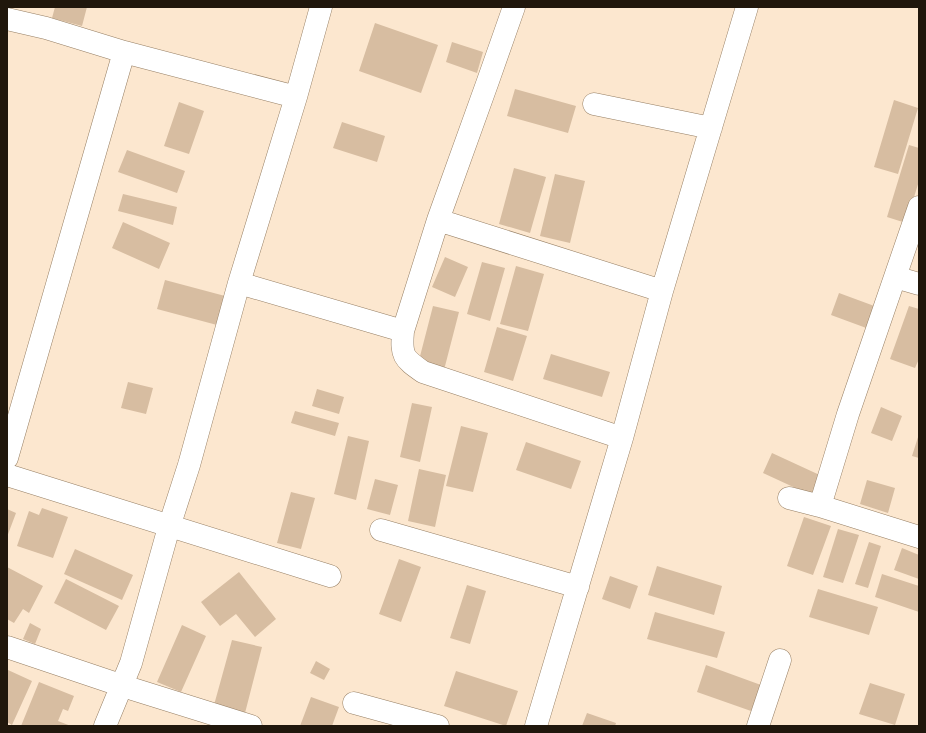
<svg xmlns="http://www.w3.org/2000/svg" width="926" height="733" font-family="Raleway,sans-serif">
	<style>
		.building { fill: #d7bda1 }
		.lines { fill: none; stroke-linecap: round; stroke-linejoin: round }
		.minor-casing { stroke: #967f64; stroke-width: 23 }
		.minor { stroke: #fff; stroke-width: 22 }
	</style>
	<rect width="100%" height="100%" fill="#fce7cf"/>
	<path class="building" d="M55,7H87L82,26L52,18Z
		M375,23L438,45L421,93L359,71Z
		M452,42L483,52L477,73L446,62Z
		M515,89L576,106L568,133L507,116Z
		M894,100L918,108L898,174L874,167Z
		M179,102L204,111L189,154L164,146Z
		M342,122L385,136L377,162L333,148Z
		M909,145L919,148V181L906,223L887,217Z
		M127,150L185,171L177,193L118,172Z
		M514,168L546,177L530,233L499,224Z
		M555,174L585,181L570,243L540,236Z
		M123,194L177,207L173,225L118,211Z
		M123,222L170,243L159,269L112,248Z
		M445,257L468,267L455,297L432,287Z
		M482,262L505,268L490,321L467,314Z
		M516,266L544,274L528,331L500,324Z
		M165,280L225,296L217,325L157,309Z
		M839,293L877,307L869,329L831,315Z
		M433,306L459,312L444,370L418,364Z
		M909,306L919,309V359L915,368L890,359Z
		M497,327L527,336L513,381L484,372Z
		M551,354L610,372L602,397L543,379Z
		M128,382L153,388L146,414L121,408Z
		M317,389L344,397L339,414L312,406Z
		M412,403L432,407L420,462L400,457Z
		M881,407L902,416L892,441L871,433Z
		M295,411L339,423L335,436L291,423Z
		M461,426L488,433L473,492L446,486Z
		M919,434V458L912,456Z
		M348,436L369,441L356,500L334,494Z
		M526,442L581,461L571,489L516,470Z
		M772,453L824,477L815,497L763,473Z
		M419,469L446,475L435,527L408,521Z
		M375,479L398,485L390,515L367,509Z
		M867,480L895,488L888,513L860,504Z
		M291,492L315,498L301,549L277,543Z
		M42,508L68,517L53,558L17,546L29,511L39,515Z
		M7,509L16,513L7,537Z
		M804,517L831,526L813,575L787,566Z
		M838,529L859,535L843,583L823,577Z
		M869,542L881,546L868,588L855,584Z
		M902,548L919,555V579L894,570Z
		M75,549L133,575L122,600L64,574Z
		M399,559L421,567L401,622L379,614Z
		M657,566L722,586L714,615L648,595Z
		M7,567L43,586L29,613L23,609L14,623L7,619Z
		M239,572L276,619L255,637L236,614L220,626L201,602Z
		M882,574L919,586V612L875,597Z
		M610,576L638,586L630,609L602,599Z
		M66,579L119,606L106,630L54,603Z
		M467,585L486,591L470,644L450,638Z
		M818,589L878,607L869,635L809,617Z
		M655,612L725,632L717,658L647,639Z
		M30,623L41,629L35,644L23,639Z
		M182,625L206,636L181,692L157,682Z
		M232,640L262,647L245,713L214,705Z
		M316,661L330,669L324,680L310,673Z
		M706,665L761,685L751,711L697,692Z
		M8,670L32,681L12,725L7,722Z
		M456,671L518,691L506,726L444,706Z
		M39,682L74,696L68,711L63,709L58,721L71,726H21Z
		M870,683L905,694L895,725L859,714Z
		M311,697L339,707L332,726H300Z
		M587,713L616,723L615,726H582Z"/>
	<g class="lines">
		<g class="minor-casing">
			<path id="minor" d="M514,7L488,81L438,220L403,331C401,356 403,358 423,372L622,438
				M7,19L46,28L124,52L296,97
				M594,104L711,128
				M438,220L662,291
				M895,277L919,284
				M239,283L403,331
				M7,458L124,52
				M7,475L330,576
				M789,498L820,506L919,537
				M820,506L848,414L919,207
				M381,530L578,587
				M7,647L123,686L251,726
				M354,703L438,726
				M105,726L131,663L169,527L189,465L239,283L296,97L321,7
				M536,726L622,438L662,291L747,7
				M758,726L780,660"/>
		</g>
		<use href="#minor" class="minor"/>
	</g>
	<rect width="926" height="733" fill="none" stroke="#20170c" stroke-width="16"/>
</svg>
